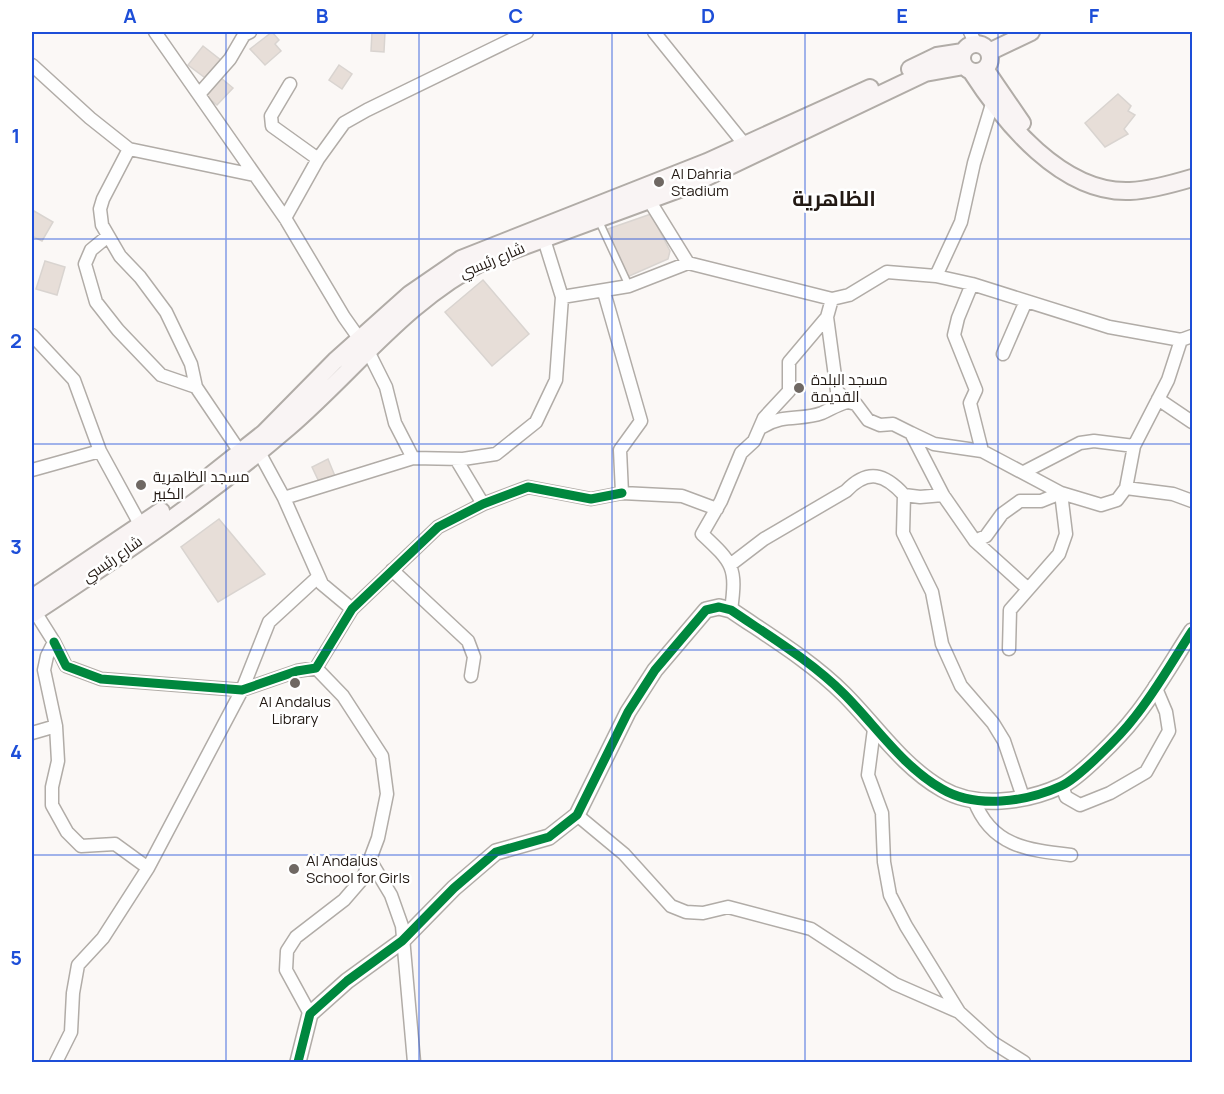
<svg xmlns="http://www.w3.org/2000/svg" width="1224" height="1094" font-family="Manrope,Cairo,sans-serif">
	<style>
		.building { fill: #e7ded8; stroke: #d9d4d0; stroke-width: 1.5 }
		.lines { fill: none; stroke-linecap: round; stroke-linejoin: round }
		.service-casing { stroke: #b1aca7; stroke-width: 9 }
		.minor-casing { stroke: #b1aca7; stroke-width: 15 }
		.tertiary-casing { stroke: #b1aca7; stroke-width: 18 }
		.secondary-casing { stroke: #b1aca7; stroke-width: 20 }
		.service { stroke: #fefefe; stroke-width: 6 }
		.minor { stroke: #fefefe; stroke-width: 12 }
		.tertiary { stroke: #fefefe; stroke-width: 15 }
		.secondary { stroke: #f9f4f4; stroke-width: 16 }
		.cycleway-casing { stroke: #fff; stroke-width: 13 }
		.cycleway { stroke: #00873e; stroke-width: 9 }
		.grid { fill: none; stroke: #1d4ed8; stroke-width: 1.5; stroke-opacity: 0.55 }
		.poi-dot { fill: #6f6863; stroke: #fff; stroke-width: 2 }
		.labels { text-anchor: middle; dominant-baseline: central; stroke-width: 5; stroke-linejoin: round; paint-order: stroke }
		.poi-label { font-size: 15px; fill: #231a14; stroke: #fff; text-anchor: start }
		.street-label { font-size: 15px; fill: #231a14; stroke: #fff }
		.district-label { font-size: 21px; font-weight: bold; fill: #231a14; stroke: #fff }
		.neatline { fill: none; stroke: #1d4ed8; stroke-width: 2 }
		.grid-label { font-size: 20px; text-anchor: middle; font-weight: bold; fill: #1d4ed8 }
	</style>
	<rect width="100%" height="100%" fill="#fbf8f6"/>
	<path class="building" d="M272,32L279,40L275,44L281,51L265,65L250,49Z
		M372,32H385L384,52L371,51Z
		M203,46L222,61L208,80L188,65Z
		M339,65L352,74L342,89L329,80Z
		M221,78L233,88L217,105L206,96Z
		M1118,94L1131,106L1128,111L1135,115L1124,129L1128,134L1105,147L1085,123Z
		M34,211L53,222L42,241L32,236V216Z
		M651,214L670,251L668,259L627,277L605,230Z
		M45,261L65,267L57,295L36,289Z
		M483,280L529,334L492,366L445,312Z
		M328,459L337,481L321,486L312,467Z
		M219,519L265,574L218,602L181,547Z"/>
	<g class="lines">
		<g class="service-casing">
			<path id="service" d="M598,219L629,286"/>
		</g>
		<g class="minor-casing">
			<path id="minor" d="M155,32L285,218L344,317L368,351L386,387L395,423L413,458
				M654,32L745,145L744,150
				M970,32L976,44
				M32,65L90,118L129,149L254,175
				M290,84L271,116L272,126L318,159
				M200,93L230,59L244,35L250,32
				M129,149L103,199L100,209L102,225L120,256L140,277L166,312L191,364L196,387L240,452
				M649,200L688,263
				M285,218L318,159L344,123L367,110L527,32
				M108,236L91,250L85,264L96,302L118,330L161,375L196,387
				M936,276L961,222L974,163L992,104
				M972,284L958,318L954,335L976,390L970,403L982,451L1061,493
				M604,292L641,421L620,450L622,493L682,496L717,509
				M562,297L629,286L688,263L832,299L849,295L887,272L936,276L972,284L1109,327L1181,340L1192,336
				M832,299L827,317L837,391L848,402L856,404L868,420L880,425L893,424L911,433L943,495L975,541L1027,588
				M32,335L74,380L100,451
				M1003,354L1026,301
				M1158,399L1192,422
				M762,427C785,413 801,421 822,413C831,409 838,404 848,402
				M911,433L934,444L982,451
				M259,452L284,498L322,584L352,609
				M456,459L483,504
				M32,470L100,451L141,526
				M1024,472L1080,443L1094,441L1134,446
				M1126,488L1173,494L1192,501
				M904,495L920,497L943,495
				M284,498L413,458L463,459L496,454L536,422L556,380L562,297L542,233
				M975,541L986,536L1002,514L1020,501H1041L1061,493
				M730,565L764,539L846,491C868,468 885,474 904,495L903,533L932,592L942,644L961,686L993,723L1004,741L1023,797
				M392,570L468,641L474,657L471,676
				M32,607L54,642L47,656L44,670L56,726L58,761L52,787V805L67,832L81,846L115,844L148,868
				M731,610C737,567 733,563 702,534L721,501L741,453L754,441L764,418L789,391V362L827,317
				M54,642L66,666L101,679L242,690L297,671L316,668L352,609L438,527L483,504L528,487L591,499L622,493
				M1009,649L1010,610L1059,554L1066,534L1061,493L1101,505L1117,500L1126,488L1134,446L1168,380L1181,340
				M874,729L868,775L882,813L884,862L890,895L906,926L959,1012
				M32,733L56,726
				M1062,786L1066,797L1080,805L1110,793L1146,772L1169,731L1166,712L1155,686
				M974,800C991,846 1027,850 1071,855
				M577,815L624,854L671,906L686,912L703,913L728,907L811,929L895,984L959,1012L992,1042L1024,1062
				M370,860L391,895L402,926L414,1062
				M310,1014L286,970L287,951L296,937L344,900L363,878L378,838L387,794L382,756L343,696L316,668
				M56,1062L71,1032L73,993L78,965L103,938L148,868L242,690L269,622L318,577"/>
		</g>
		<g class="tertiary-casing">
			<path id="tertiary" d="M298,1062L310,1014L347,981L402,941L454,888L496,852L549,837L577,815L628,712L655,670L706,610L719,607L731,610C769,636 811,661 844,694C876,726 902,766 942,789C976,809 1026,802 1061,786C1079,778 1121,735 1134,718C1156,691 1173,660 1192,631"/>
		</g>
		<g class="secondary-casing">
			<path id="secondary" d="M962 58a14 14 0 1 1 28 0a14 14 0 1 1-28 0Z
				M989,52L1031,32
				M910,69L937,56L963,52
				M985,69L1022,123
				M971,71C1004,122 1062,194 1130,191C1151,190 1172,184 1192,178
				M211,475L264,433L335,361L410,294L461,259L707,162L870,88
				M32,598L161,511
				M32,614C120,556 209,496 289,427C354,371 408,298 486,260L690,185L925,73L964,66"/>
		</g>
		<use href="#service" class="service"/>
		<use href="#minor" class="minor"/>
		<use href="#tertiary" class="tertiary"/>
		<use href="#secondary" class="secondary"/>
		<g class="cycleway-casing">
			<path id="cycleway" d="M54,642L66,666L101,679L242,690L297,671L316,668L352,609L438,527L483,504L528,487L591,499L622,493
				M298,1062L310,1014L347,981L402,941L454,888L496,852L549,837L577,815L628,712L655,670L706,610L719,607L731,610C769,636 811,661 844,694C876,726 902,766 942,789C976,809 1026,802 1061,786C1079,778 1121,735 1134,718C1156,691 1173,660 1192,631"/>
		</g>
		<use href="#cycleway" class="cycleway"/>
	</g>
	<path class="grid" d="M226,32V1062M419,32V1062M612,32V1062M805,32V1062M998,32V1062M32,239H1192M32,444H1192M32,650H1192M32,855H1192"/>
	<g class="poi-dot">
		<circle cx="659" cy="182" r="6"/>
		<circle cx="799" cy="388" r="6"/>
		<circle cx="141" cy="485" r="6"/>
		<circle cx="295" cy="683" r="6"/>
		<circle cx="294" cy="869" r="6"/>
	</g>
	<g class="labels">
		<g class="poi-label">
			<text x="671" y="173">Al Dahria<tspan x="671" dy="17">Stadium</tspan></text>
			<text x="811" y="379">مسجد البلدة<tspan x="811" dy="17">القديمة</tspan></text>
			<text x="153" y="476">مسجد الظاهرية<tspan x="153" dy="17">الكبير</tspan></text>
			<text x="295" y="701" text-anchor="middle">Al Andalus<tspan x="295" dy="17">Library</tspan></text>
			<text x="306" y="860">Al Andalus<tspan x="306" dy="17">School for Girls</tspan></text>
		</g>
		<g class="street-label">
			<text transform="translate(492 260) rotate(-23)">شارع رئيسي</text>
			<text transform="translate(112 559) rotate(-35)">شارع رئيسي</text>
		</g>
		<g class="district-label">
			<text x="834" y="198">الظاهرية</text>
		</g>
	</g>
	<rect width="1224" height="1094" fill="none" stroke="#ffffff" stroke-width="66"/>
	<rect x="33" y="33" width="1158" height="1028" class="neatline"/>
	<g class="grid-label">
		<text x="130" y="23">A</text>
		<text x="322" y="23">B</text>
		<text x="516" y="23">C</text>
		<text x="708" y="23">D</text>
		<text x="902" y="23">E</text>
		<text x="1094" y="23">F</text>
		<text x="16" y="143">1</text>
		<text x="16" y="348">2</text>
		<text x="16" y="554">3</text>
		<text x="16" y="759">4</text>
		<text x="16" y="965">5</text>
	</g>
</svg>
